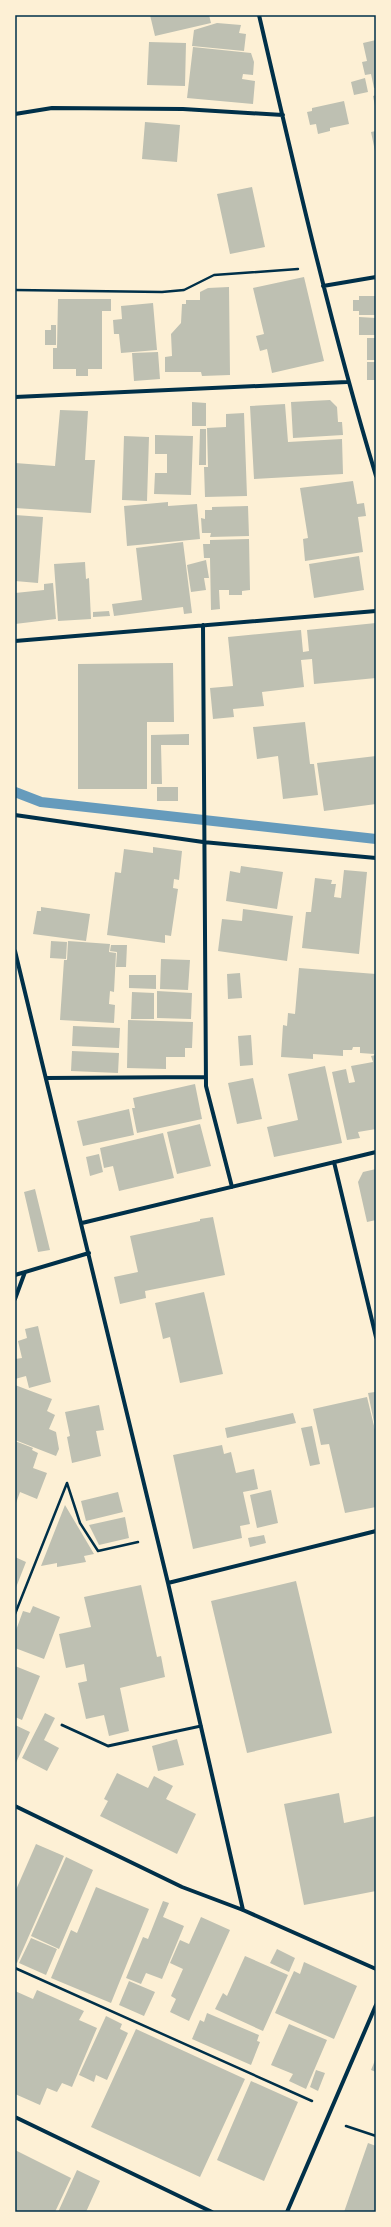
<svg xmlns="http://www.w3.org/2000/svg" width="391" height="2227" font-family="'Titillium Web',sans-serif">
	<style>
		.lines { fill: none; stroke-linecap: round; stroke-linejoin: round }
		.stream { stroke: #669bbc; stroke-width: 10 }
		.building { fill: #bec0b2 }
		.path { stroke: #003049; stroke-width: 2.5 }
		.service { stroke: #003049; stroke-width: 3 }
		.minor { stroke: #003049; stroke-width: 4 }
		.neatline { fill: none; stroke: #003049; stroke-width: 1.5 }
	</style>
	<rect width="100%" height="100%" fill="#fdf0d5"/>
	<g class="lines">
		<path class="stream" d="M15,792L41,802L376,839"/>
	</g>
	<path class="building" d="M150,15H209L211,23L155,36Z
		M217,23L241,25L239,33L246,34L244,51L192,46L194,30Z
		M376,40V88H374L371,74L365,75L362,62L367,61L363,43Z
		M149,42L186,43L185,86L147,85Z
		M193,47L251,53L254,62L253,75L243,74L242,79L255,81L253,104L187,98Z
		M365,78L368,92L354,95L351,82Z
		M376,95V106H375L373,96Z
		M344,101L349,124L330,128V131L318,134L316,124L310,125L307,112L312,111V108Z
		M145,122L180,125L177,162L142,159Z
		M376,131V151H375L371,132Z
		M252,187L265,247L230,254L217,194Z
		M304,277L324,361L272,373L267,349L260,351L256,336L264,334L253,288Z
		M229,287L230,375L202,376L201,372H165V357L172,356L171,334L181,323L182,304H186V300H200V292L208,288Z
		M359,296H376V315H359V311H353V300H359Z
		M58,299H111V311H102V369H88V376H76V369H53V348H57Z
		M153,303L157,350L121,353L119,334H114L113,320L122,319L121,306Z
		M359,317L376,318V335H359Z
		M51,325H56V345H45V330H51Z
		M367,338H376V360H367Z
		M158,352L160,379L134,381L132,353Z
		M367,362H376V380H367Z
		M330,400L337,407L338,422H342L343,435L293,438L291,402Z
		M192,402L206,403V426H192Z
		M285,404L288,442L342,439L343,474L254,479L250,406Z
		M60,410L88,411L85,460H95L91,513L15,508V463L55,466Z
		M244,413L247,496L205,497L204,467H208L207,428L226,427V414Z
		M200,429H206V465H199Z
		M155,435L193,436L191,495L154,494L155,473H167V454H155Z
		M124,436L149,437L147,501L122,500Z
		M353,481L357,504L364,503L366,516L358,517L363,552L305,561L303,539L308,538L300,488Z
		M168,502V506L197,504L200,539L127,546L124,506Z
		M248,506L249,536L210,537L211,533H202L201,518L205,519V510H212V507Z
		M15,515L43,517L38,583L15,581Z
		M249,539L250,590L242,591V595H229V590H219L220,609L211,610L210,558H204L203,544H210V540Z
		M183,542L192,613L184,614L183,607L114,616L112,604L142,600L136,548Z
		M359,556L364,590L314,598L309,564Z
		M206,560L209,578H204L206,590L191,592L187,565Z
		M85,562L86,579L89,578L91,619L58,621L54,564Z
		M53,583L56,619L15,624V593L44,590V584Z
		M109,611L110,616L93,617V612Z
		M376,623V678L314,684L312,659L301,660L304,687L262,692L264,706L233,709L234,717L213,719L210,688L233,686L228,637L301,630L303,652L309,651L307,630Z
		M173,663L174,722H147V789H78V664Z
		M305,722L310,764H314L318,795L283,799L278,756L257,759L253,727Z
		M189,734V745H161L162,784H151V735Z
		M376,756V804L324,811L317,763Z
		M157,787H178V801H157Z
		M153,847L182,851L179,880L174,879L173,888L178,889L171,936L165,935V943L107,935L115,872L121,873L124,849L153,853Z
		M241,866L283,872L277,909L226,901L230,871L240,873Z
		M344,870L367,872L359,954L302,948L306,912H311L315,878L332,880L331,884H336L334,897L341,898Z
		M41,907L90,914L86,941L33,934L37,911H41Z
		M243,909L293,916L287,961L218,951L222,919L242,921Z
		M51,941L67,942L66,959L50,958Z
		M68,941L110,944L109,952L116,953L114,992L110,991L109,1004L115,1005L114,1023L60,1020L64,960H67Z
		M111,945H127L126,967H116L117,952L110,951Z
		M161,959L190,960L188,990L160,989Z
		M299,968L376,974V1050H374V1054L360,1053V1047H353L352,1050H343V1056L313,1054V1059L281,1057L283,1025L287,1026L288,1013L295,1014Z
		M240,973L242,998L228,999L227,974Z
		M129,975H156V989L129,988Z
		M157,991L192,993L191,1019L157,1018Z
		M132,992L154,993V1019H131Z
		M128,1020L193,1022L192,1048H185V1057H166V1069L127,1068Z
		M73,1026L120,1028L119,1048L72,1046Z
		M251,1035L253,1065L240,1066L238,1036Z
		M72,1051L119,1053L118,1073L71,1071Z
		M376,1055V1129L358,1132L360,1138L347,1140L332,1072L346,1069L349,1083L355,1082L351,1066L373,1062L371,1056Z
		M325,1066L342,1143L274,1157L267,1127L298,1120L288,1074Z
		M253,1078L262,1119L237,1124L228,1083Z
		M195,1084L202,1119L137,1133L132,1108H135L133,1098Z
		M129,1109L134,1135L83,1146L77,1121Z
		M200,1124L211,1166L177,1174L167,1132Z
		M163,1133L174,1178L119,1191L113,1166L104,1168L100,1148Z
		M99,1154L103,1172L90,1176L86,1157Z
		M376,1169V1220L367,1222L358,1182L363,1172Z
		M35,1189L50,1250L38,1252L24,1192Z
		M213,1217L225,1275L145,1291L146,1298L120,1304L114,1277L138,1272L130,1236L200,1221V1219Z
		M204,1292L223,1374L180,1383L170,1337L163,1339L155,1303Z
		M38,1326L51,1382L29,1388L26,1376L15,1379V1359L22,1358L18,1341L27,1338L25,1329Z
		M15,1385L52,1399L47,1411L55,1415L49,1429L56,1432L59,1449L56,1456L15,1440Z
		M375,1392L376,1397L375,1427L368,1393Z
		M367,1397L376,1434V1507L345,1513L329,1444L321,1445L313,1409Z
		M99,1405L104,1430L96,1431L101,1456L72,1463L67,1437L70,1436L65,1412Z
		M293,1413L296,1423L227,1438L225,1428Z
		M312,1426L320,1464L310,1466L301,1428Z
		M15,1441L33,1448L32,1450L38,1453L33,1468L47,1473L37,1499L20,1492L15,1506Z
		M222,1445L224,1454L231,1452L236,1473L254,1469L258,1489L243,1492L250,1524L240,1526L242,1538L193,1549L173,1455Z
		M271,1490L278,1523L257,1528L250,1495Z
		M118,1492L123,1512L86,1521L81,1501Z
		M65,1505L94,1554L84,1556L86,1562L57,1567V1563L41,1566Z
		M125,1517L129,1538L99,1545L89,1525Z
		M264,1535L266,1543L250,1547L248,1538Z
		M15,1557L26,1562L15,1590Z
		M296,1581L332,1733L247,1753L211,1601Z
		M141,1585L157,1657L161,1656L165,1677L120,1688L129,1731L109,1736L104,1715L86,1719L78,1683L87,1681L84,1664L66,1668L59,1634L91,1627L84,1597Z
		M33,1606L60,1617L44,1659L15,1648V1633L23,1611L30,1613Z
		M15,1666L40,1676L22,1720L15,1717Z
		M45,1713L55,1718L44,1740L59,1748L47,1771L22,1758Z
		M15,1725L30,1732L15,1765Z
		M177,1739L184,1765L158,1771L152,1746Z
		M117,1773L148,1788L154,1776L173,1786L166,1799L196,1814L177,1854L100,1816L108,1801L104,1799Z
		M339,1793L344,1823L376,1816V1891L304,1905L284,1804Z
		M36,1844L64,1856L17,1963L15,1962V1892Z
		M66,1857L93,1870L59,1949L31,1936Z
		M96,1887L149,1909L111,2003L51,1978L71,1930L77,1933Z
		M163,1901L169,1903L163,1917L184,1926L162,1979L146,1973L141,1984L126,1978L143,1937L148,1939Z
		M201,1917L230,1930L189,2021L170,2012L176,1999L171,1996L183,1969L170,1963L180,1940L189,1944Z
		M31,1938L57,1949L46,1975L19,1963Z
		M277,1949L295,1958L289,1972L270,1963Z
		M245,1956L288,1975L263,2031L215,2009L223,1993L227,1996Z
		M304,1962L357,1986L334,2039L275,2013L294,1971L300,1974Z
		M129,1981L155,1992L144,2016L119,2005Z
		M37,1990L84,2011L79,2020L97,2028L72,2087L62,2083L57,2092L47,2088L40,2105L15,2094V1991L33,1999Z
		M207,2013L259,2035L257,2041L260,2042L251,2065L192,2039L200,2020L204,2022Z
		M106,2016L122,2024L120,2029L128,2033L107,2080L96,2075L94,2082L79,2075Z
		M289,2024L327,2040L306,2089L289,2081L293,2074L271,2065Z
		M136,2029L245,2079L200,2177L91,2127Z
		M376,2058V2072L371,2070Z
		M316,2070L325,2073L318,2091L310,2087Z
		M251,2081L298,2102L264,2181L217,2160Z
		M368,2143L376,2146V2212H344Z
		M15,2150L71,2178L55,2212H15Z
		M77,2170L100,2181L86,2212H58Z"/>
	<g class="lines">
		<path class="path" d="M15,290L162,292L184,290L214,275L298,269
			M15,1614L67,1483L80,1523L98,1551L138,1542
			M15,1968L312,2101
			M346,2126L376,2136"/>
		<path class="service" d="M62,1725L108,1746L201,1726"/>
		<path class="minor" d="M259,15C295,170 330,324 376,476
			M15,114L52,108L183,109L283,115
			M323,286L376,277
			M15,397L347,382
			M203,625L206,1086L232,1187
			M15,641L376,611
			M15,815L203,842L376,858
			M15,951L168,1583L243,1910
			M46,1078L206,1077
			M334,1162L376,1337
			M82,1223L376,1152
			M15,1275L89,1253
			M15,1299L25,1272
			M168,1583L376,1531
			M15,1806L182,1887L243,1910L376,1969
			M15,2117L212,2212
			M287,2212L376,2005"/>
	</g>
	<rect width="391" height="2227" fill="none" stroke="#fdf0d5" stroke-width="32"/>
	<rect x="16" y="16" width="359" height="2195" class="neatline"/>
</svg>
